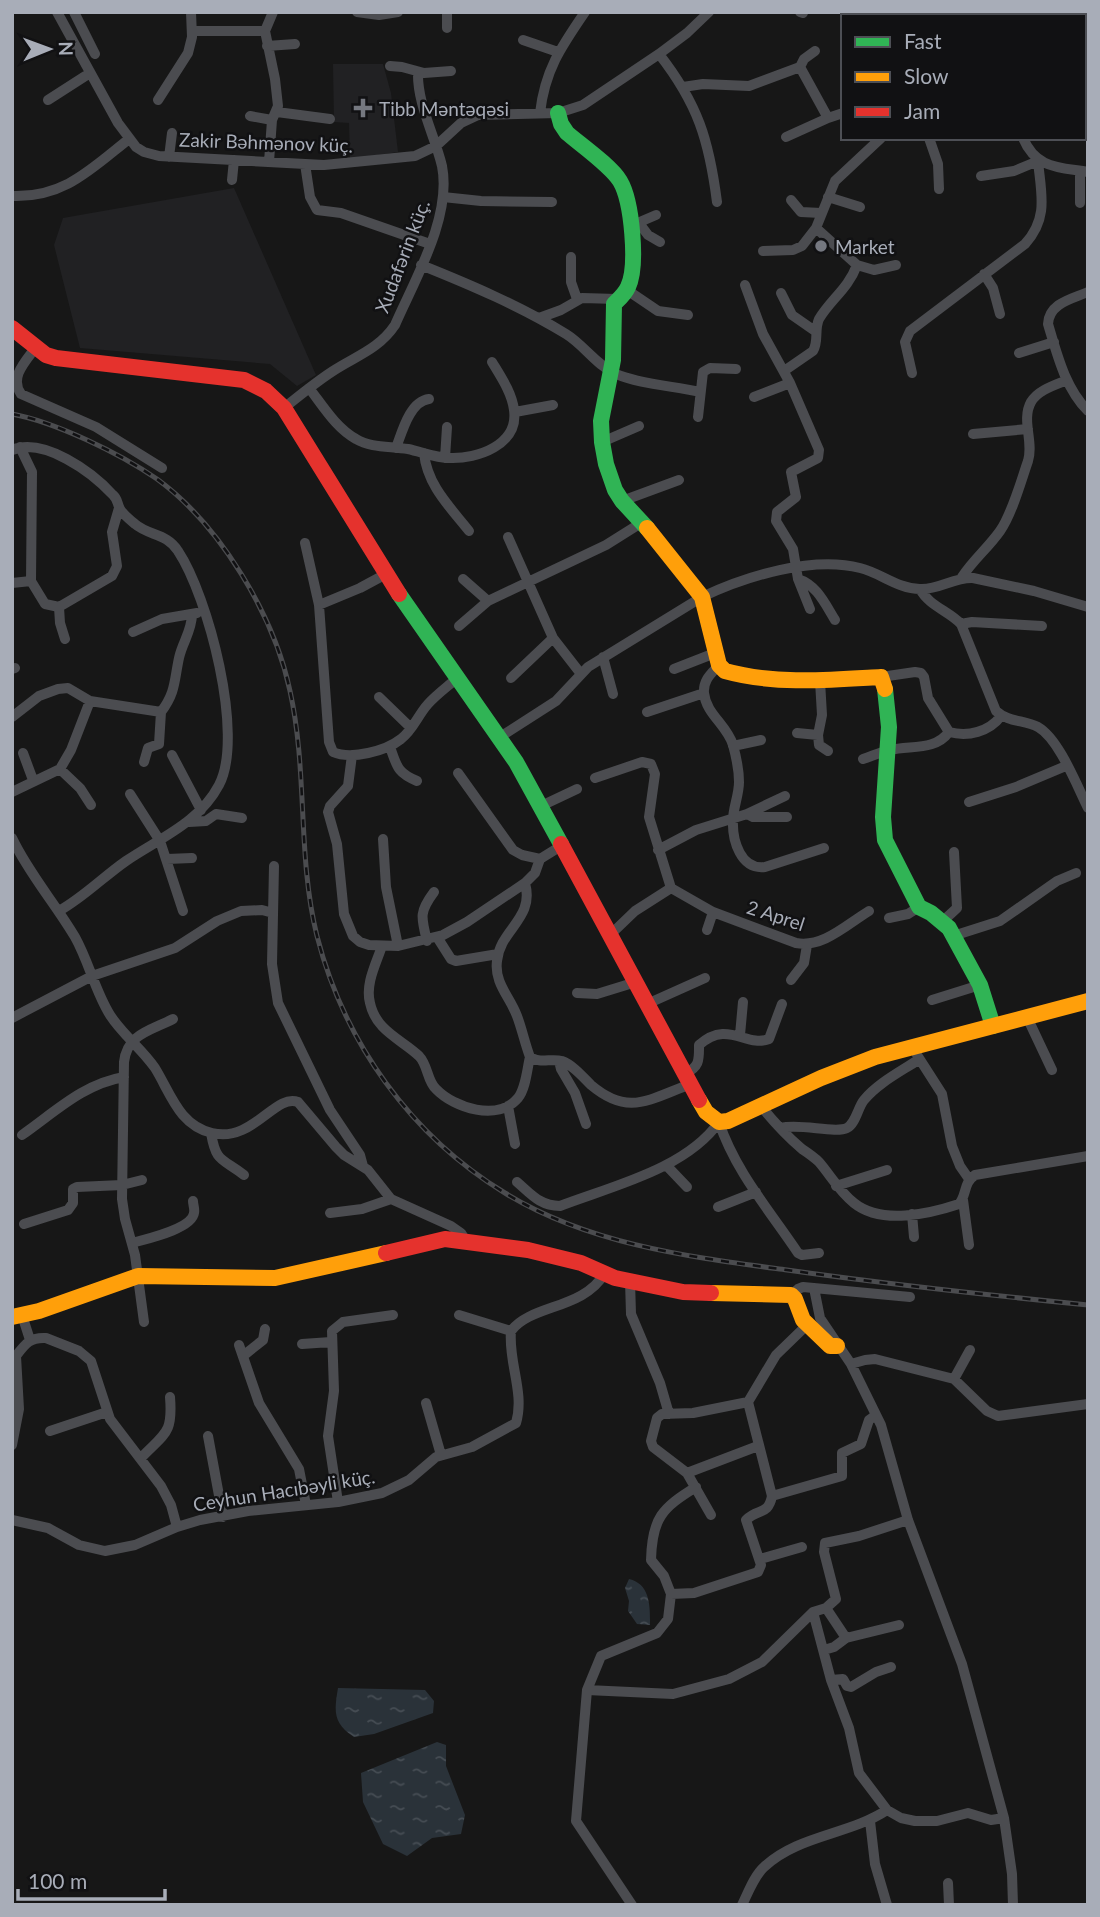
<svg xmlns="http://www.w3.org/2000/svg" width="1100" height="1917" font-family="Lato,sans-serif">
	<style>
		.built { fill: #212123 }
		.water { fill: url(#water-ripples) }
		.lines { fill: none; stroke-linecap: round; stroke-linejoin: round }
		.street { stroke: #4b4c50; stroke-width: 10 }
		.fast { stroke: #30b455; stroke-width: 16 }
		.slow { stroke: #ff9f0a; stroke-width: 16 }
		.jam { stroke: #e5322d; stroke-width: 16 }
		.rail-casing { stroke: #4b4c4f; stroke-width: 5 }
		.rail { stroke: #111113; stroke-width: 2.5; stroke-dasharray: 8; stroke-linecap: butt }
		.poi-dot { fill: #757880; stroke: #111113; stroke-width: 2.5 }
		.labels { text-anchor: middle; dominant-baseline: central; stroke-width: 5; stroke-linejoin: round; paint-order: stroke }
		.poi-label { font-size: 19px; fill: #a8adb8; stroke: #111113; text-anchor: start }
		.street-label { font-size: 19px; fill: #a8adb8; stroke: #111113 }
	</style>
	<defs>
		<pattern id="water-ripples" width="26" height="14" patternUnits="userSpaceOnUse" patternTransform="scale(1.75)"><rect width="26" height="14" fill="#2a3239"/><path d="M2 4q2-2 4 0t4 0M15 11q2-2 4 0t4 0" fill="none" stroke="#464d54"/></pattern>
	</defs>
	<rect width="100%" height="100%" fill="#171717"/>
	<path class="built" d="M333,64H383L391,93L398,152L350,159L349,123L334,122Z
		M234,188L316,375L297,386L270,364L80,348L54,245L63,218Z"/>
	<path class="water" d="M629,1579C651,1584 650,1608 650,1625L637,1624L628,1611L629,1601L625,1588Z
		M338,1688L425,1690L434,1701L433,1713L374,1734L354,1737C333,1723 334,1712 338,1688Z
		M437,1742L446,1745V1766L465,1815L461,1834L432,1838L407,1856L383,1844L363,1802L361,1773Z"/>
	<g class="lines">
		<path class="street" d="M57,12L118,123L136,147L144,152L159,156L324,165L415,156L436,146L461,123L478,115L558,113L583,105L659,54L687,33L709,12
			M74,12L95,54
			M357,12L379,15L398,12
			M800,12L803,13
			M993,12L994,16
			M447,28V12
			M193,31H265
			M523,40L558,52
			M267,46L295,44
			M659,54C698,104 709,140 717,202
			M390,66L402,67L424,73L451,71
			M800,67L804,59L815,51
			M683,87L703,84L749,86L800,67L828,118L843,113
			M48,100L90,73
			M158,100L188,53L192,37L191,12
			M277,112L330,119
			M540,113C545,70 561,47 585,12
			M250,116L272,120
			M786,137L828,118
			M929,138L938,164L939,189
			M1023,138C1036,169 1059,167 1088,172
			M169,157L172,133
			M269,162L272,120L278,106L275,79L265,31L273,12
			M305,164L310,197L317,210L341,213L430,244
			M1080,171V203
			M232,180L234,160
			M12,196C64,198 91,169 129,139
			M443,197L481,201L552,202
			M828,197L860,207
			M791,200L801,212L821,213
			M639,223L648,235L660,242
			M635,224L656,215
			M763,251L793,250L802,246L816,228L835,181L881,138
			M571,257V282L577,299
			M421,265C471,285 520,306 566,334C584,345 596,365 616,374C639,384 674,386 700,392
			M857,265L874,270L896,265
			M984,274L993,288L1000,314
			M745,285L763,334L790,383L819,450L818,458L791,472L796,497L777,512L776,521L793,549L798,579C817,585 825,604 835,620
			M627,290L658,311L688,315
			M1088,292C1072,299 1049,303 1048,324C1057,354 1065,388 1088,411
			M781,293L792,315L815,331
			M539,318L561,310L582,298L617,299
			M36,347C26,361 9,377 21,394L96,427L162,468
			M1019,353L1054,342
			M784,371L813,351C819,341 814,330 819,319C831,299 848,289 857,265L816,228
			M912,373L905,342L910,331L1025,244C1049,218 1041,193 1038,161L1014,171L981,176
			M309,388C323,406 336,428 356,439C371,448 390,446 408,449C422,452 435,458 450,458C477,459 519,445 514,410C512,393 501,377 492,362
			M754,397L790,383
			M284,408C300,395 316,382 333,371C356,356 379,349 395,325C415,279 452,217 442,166C435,136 417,104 418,72
			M515,412L553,405
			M698,417L703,372L710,368L736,369
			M973,434L1028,429
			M602,442L639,426
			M20,447L32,472L31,581L45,604L59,607L112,576L117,566L112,532L119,508
			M396,448C402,432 410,401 429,399
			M12,450C44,437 92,472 113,495C118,499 117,504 120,509C123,514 130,520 135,524C149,536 167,533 178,551C208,596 245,736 219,785C199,823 160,838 126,861C103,877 84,897 59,911
			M424,453C427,485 450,507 469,531
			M445,458L447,427
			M622,501L679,480
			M508,537L553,638L581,674
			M305,543L319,605
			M386,574L360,588L319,605L329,742L333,752C351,760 386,751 401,739C413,730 418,715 428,704C436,695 447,687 456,679
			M962,577C973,560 988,548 1000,531C1012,514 1021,481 1028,461C1034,442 1021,420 1031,402C1038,390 1055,385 1067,380
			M463,579L488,601
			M798,579L810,609
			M12,583L31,581
			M920,589C929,606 949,611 961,624L996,711C1008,722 1024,720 1038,727C1059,739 1077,786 1088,808
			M59,607L60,623L65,639
			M961,624L972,622L1042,626
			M459,626L488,601L606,545L641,523
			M133,632L162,619L197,613
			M603,657L613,694
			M719,665C711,674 703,680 704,693C706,714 727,725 733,745C736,756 739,770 739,782C739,795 733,808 733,820C732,841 741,870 765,867L824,848
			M12,669L15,668
			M674,669L715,653
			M881,677L915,672L921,673L924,677L928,698L949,732C968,737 989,732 1001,716
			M511,678L553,638
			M820,681L822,715L818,735L819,745L828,751
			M379,697L411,728
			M161,712C176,692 174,681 179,658C182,643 192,631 192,614
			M647,712L704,693
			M12,717L39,696L58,689L68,688L90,701L161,712L159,744L148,748L144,762
			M797,733L818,735
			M500,737L556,701L588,667L702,597C746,576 812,556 860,568C881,573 898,589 920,589C939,590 954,577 973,578L1034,591L1088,607
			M733,746L761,740
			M390,747C397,766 397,773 417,781
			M23,753L33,780
			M172,755L201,810
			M352,755L348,786L330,806L328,812L337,844L344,914L353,936L360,942L369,945L398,946L443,935L467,922L525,883
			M863,759C872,756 881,752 890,750C911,745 935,751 949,732
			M60,769L80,788L91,805
			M458,773L513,850L522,855L540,859
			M595,778L642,762L651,764L655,774L649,817L671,888
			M12,792L60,769L71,750L90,701
			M130,794L160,841L183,911
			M969,802L1016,787L1066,766
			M541,806L577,789
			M747,814L753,817H787
			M189,822L206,821L216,814L242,818
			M12,838C29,874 55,903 75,937C89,962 95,991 110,1015C123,1035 142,1049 155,1068C171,1094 179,1125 212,1133C253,1143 275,1093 298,1102L336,1147L344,1155L368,1170L391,1199L451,1226L461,1233L466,1241
			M383,839L386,887L398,946
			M561,846L540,859L535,873L525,883C535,919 500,929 497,961C494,983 510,997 517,1016C522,1029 525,1044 530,1057C540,1064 551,1058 562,1061C573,1065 583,1077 591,1085C629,1117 649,1099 691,1084
			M658,850L696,830L747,814L785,796
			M167,859L192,858
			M274,866L272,964L278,1003L330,1110L360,1155L363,1166
			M889,918L908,914L919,907
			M943,921L957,908L954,852
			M707,930L713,912
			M610,935L635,911L671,888L713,912L796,943C823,948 846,925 869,911
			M953,936L1000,921L1057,881L1076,873
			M437,937L451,959L456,961L498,954
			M427,941C421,917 419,912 434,892
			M382,946C376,964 365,984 370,1003C376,1031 401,1039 419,1056C428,1065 427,1081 436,1089C454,1108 498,1122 518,1098C526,1088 527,1069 530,1057
			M791,980L804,963L807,945
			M577,993L597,994L636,982
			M932,1000L980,985
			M647,1004L705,978
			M1027,1017L1052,1070
			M12,1018L92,976L175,948L217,921L241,911L262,910L273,913
			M740,1035L743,1002
			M917,1055L942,1094L952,1146L960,1166L969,1179
			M559,1061L561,1069L575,1093L586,1124
			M685,1074C700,1066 699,1060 699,1045C728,1019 746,1048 769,1039L782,1004
			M508,1106L515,1144
			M761,1106C773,1121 787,1136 802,1149C808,1153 814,1157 819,1162C831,1176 839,1191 854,1203C881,1225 929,1214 959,1204C967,1195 963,1183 975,1175L1088,1156
			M719,1122C735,1171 770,1211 798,1253L802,1255L819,1253
			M781,1128C800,1123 835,1134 847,1128C856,1123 858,1107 864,1100C878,1083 900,1072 918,1060
			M211,1133C216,1163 222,1158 244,1175
			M22,1135C55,1112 83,1084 124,1077
			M666,1165L687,1187
			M517,1182C531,1194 540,1206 560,1206C612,1186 686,1169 719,1122
			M836,1186L887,1170
			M963,1200L969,1245
			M718,1207L756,1192
			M330,1213L362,1209L391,1199
			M912,1214L914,1237
			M24,1224L68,1210L73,1203V1189L77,1187L122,1185L142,1180
			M132,1243C146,1239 192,1229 194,1213C195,1209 193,1205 193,1201
			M630,1281L631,1314L660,1383L669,1414
			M814,1288L820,1318L851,1364L881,1425L908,1520L962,1664L1004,1818L1012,1874L1013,1905
			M791,1295L798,1289L803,1287L910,1297
			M22,1315L30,1340
			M459,1315L511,1331
			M144,1322L135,1255L125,1219L122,1199L124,1062C127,1034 150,1031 173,1019
			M302,1344L331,1342
			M239,1345L259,1403L299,1469L306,1505
			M12,1356H16C25,1344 30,1337 46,1338L79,1351L91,1361L110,1419L161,1486L171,1505L177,1527
			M243,1356L263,1340L265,1329
			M851,1364L865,1360L875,1359L954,1379L987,1411L998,1416L1088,1404
			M954,1379L970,1350
			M748,1402L772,1496
			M426,1403L441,1455
			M50,1431L107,1412
			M208,1436L223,1517
			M12,1445L19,1409L16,1356
			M141,1458C165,1433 173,1434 170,1397
			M687,1473L758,1446
			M696,1487C662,1508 652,1518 651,1560L664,1576L671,1594L668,1619L657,1633L601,1656L587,1690L673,1694L729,1679L762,1662L813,1612L826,1608L836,1599L824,1552L825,1543L859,1536L908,1520
			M338,1502L328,1436L334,1391L332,1331L343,1322L393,1315
			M711,1515L687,1473L653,1447L651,1441L657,1418L662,1414L693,1413L748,1402L776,1355L807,1325
			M12,1520L48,1528L79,1545L105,1551L135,1545L177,1527L200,1520L248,1511L338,1502L382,1493L409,1480L436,1457L472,1447L516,1423C525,1393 508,1362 511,1331C531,1304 583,1310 605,1273
			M760,1559L802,1547
			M671,1594L694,1593L758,1572L761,1565L746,1520C758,1508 768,1516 772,1496L842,1476V1453L861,1444L869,1420L876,1415
			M826,1608L846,1638
			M813,1612L831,1680L849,1728L859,1773L887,1810L901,1818L915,1821H937L968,1813L991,1820L1004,1818
			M824,1650L834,1647L846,1638L899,1625
			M831,1680L843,1679L847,1686L851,1687L876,1672L891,1667
			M587,1690L576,1821L632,1905
			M870,1821L875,1864L887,1905
			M948,1883L949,1905
			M742,1905C748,1893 754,1876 764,1867C798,1835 849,1835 887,1810"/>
		<path class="fast" d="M558,113L561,124L567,133C581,145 611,166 620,181C632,201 638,266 628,287C625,294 619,299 614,304L613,360L601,421L602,442L606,464L615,490L622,501L647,528
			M399,594L516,762L561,844
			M885,689L889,727L883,817L885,840L919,907L931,913L949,928L980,985L993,1026"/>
		<path class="slow" d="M647,528L702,597L719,665L725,671C775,685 830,680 881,677L885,689
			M699,1100L706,1112L719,1122L728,1121L821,1078L875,1057L1088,1001
			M711,1293L791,1295L795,1299L803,1320L830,1346H837
			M12,1317L39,1311L138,1276L275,1278L386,1253"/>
		<path class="jam" d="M12,328L46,355L56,358L244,380L266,391L284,408L399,594
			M561,844L699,1100
			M386,1253L445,1239L528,1250L581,1263L615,1278L683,1292L711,1293"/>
		<g class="rail-casing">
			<path id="rail" d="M12,414C39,419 63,429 87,440C111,451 135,464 157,479C220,525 274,615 290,691C308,772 297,856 317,936C344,1042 411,1136 505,1193C590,1245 691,1257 787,1270C887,1284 987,1295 1088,1305"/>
		</g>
		<use href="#rail" class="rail"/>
	</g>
	<g class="poi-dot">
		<path d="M359.5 97.5h7v7h7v7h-7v7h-7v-7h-7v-7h7z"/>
		<circle cx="821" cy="246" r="7"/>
	</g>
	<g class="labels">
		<g class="poi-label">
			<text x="379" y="108">Tibb Məntəqəsi</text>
			<text x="835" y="246">Market</text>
		</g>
		<g class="street-label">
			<text transform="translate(266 142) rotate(2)">Zakir Bəhmənov küç.</text>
			<text transform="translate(402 256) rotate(-69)">Xudafərin küç.</text>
			<text transform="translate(776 915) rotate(18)">2 Aprel</text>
			<text transform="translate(284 1490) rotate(-9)">Ceyhun Hacıbəyli küç.</text>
		</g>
	</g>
	<rect width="1100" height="1917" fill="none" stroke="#a8adb8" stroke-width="28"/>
	<rect x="841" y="14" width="245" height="126" fill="#111113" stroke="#4d4f55" stroke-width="2"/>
	<rect x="855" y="37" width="35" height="10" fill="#30b455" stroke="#4d4f55" stroke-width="2"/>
	<text x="904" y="49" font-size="21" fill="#a8adb8">Fast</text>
	<rect x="855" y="72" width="35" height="10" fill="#ff9f0a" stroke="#4d4f55" stroke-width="2"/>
	<text x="904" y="84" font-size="21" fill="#a8adb8">Slow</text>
	<rect x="855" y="107" width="35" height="10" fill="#e5322d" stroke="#4d4f55" stroke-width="2"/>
	<text x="904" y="119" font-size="21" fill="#a8adb8">Jam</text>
	<g transform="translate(49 49) rotate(89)" stroke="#111113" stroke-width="5" paint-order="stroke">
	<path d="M0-5L12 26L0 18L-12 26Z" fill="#a8adb8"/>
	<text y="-10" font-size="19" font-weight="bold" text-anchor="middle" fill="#a8adb8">N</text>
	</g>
	<path d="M18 1889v10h147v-10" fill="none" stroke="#a8adb8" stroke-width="3.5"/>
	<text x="28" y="1889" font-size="21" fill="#a8adb8" stroke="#111113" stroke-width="5" paint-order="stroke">100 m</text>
</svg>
